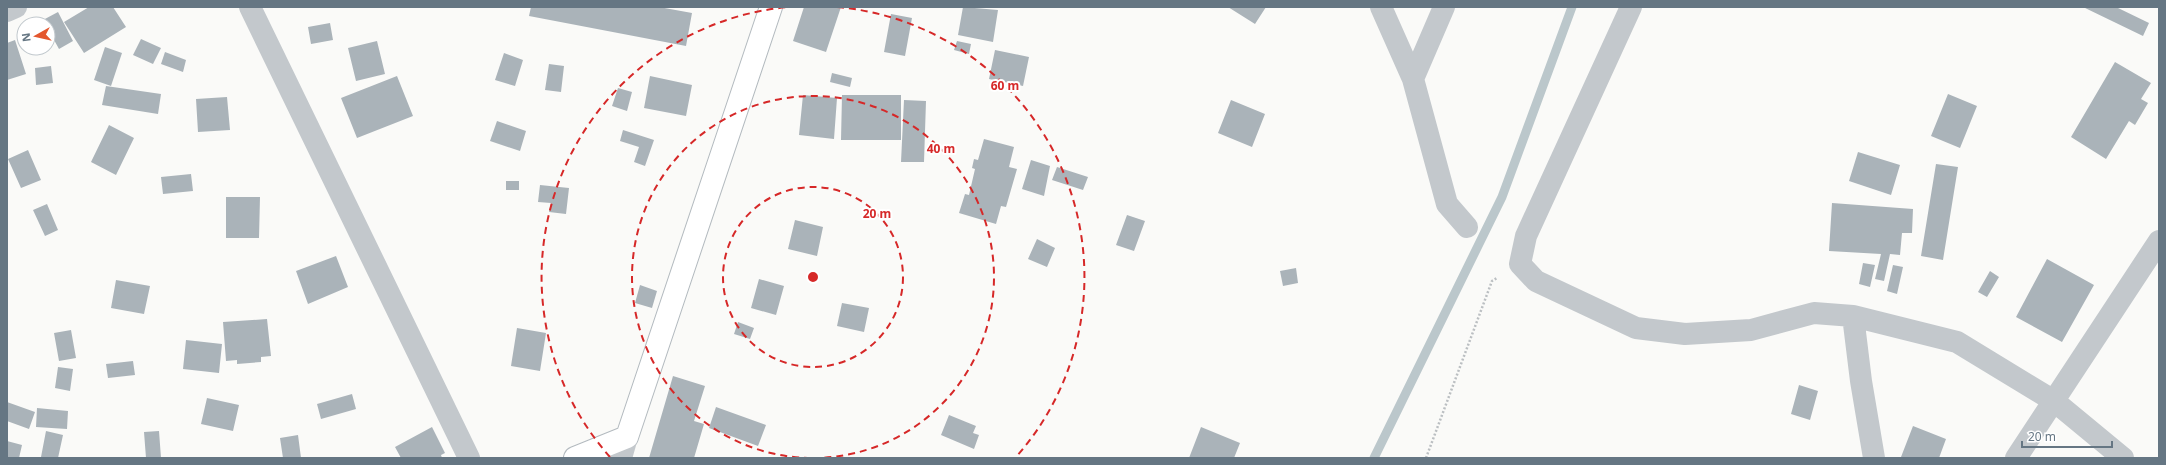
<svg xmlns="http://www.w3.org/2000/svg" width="2166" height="465" font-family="'Noto Sans',sans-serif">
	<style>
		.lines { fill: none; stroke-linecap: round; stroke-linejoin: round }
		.stream { stroke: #bbc7cb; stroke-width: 9 }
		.building { fill: #aab3b9 }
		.secondary-casing { stroke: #b3babf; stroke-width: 24 }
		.path { stroke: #bbbfc2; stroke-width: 2.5; stroke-dasharray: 2 2; stroke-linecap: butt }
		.street { stroke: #c3c8cc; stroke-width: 22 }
		.secondary { stroke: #fff; stroke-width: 22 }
		.ring { fill: none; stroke: #d62828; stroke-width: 2; stroke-dasharray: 7 5 }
		.centre { fill: #d62828; stroke: #fff; stroke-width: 2 }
		.ring-label { font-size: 12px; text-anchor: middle; font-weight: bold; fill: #d62828; stroke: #fff; stroke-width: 4; stroke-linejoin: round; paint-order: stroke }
	</style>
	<rect width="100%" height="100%" fill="#fafaf8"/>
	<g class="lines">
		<path class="stream" d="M1374,458L1502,197L1572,7"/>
	</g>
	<path class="building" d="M89,7H113L126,27L84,53L64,22Z
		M531,7H659L692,13L686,46L529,16Z
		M804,7H841L826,52L793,41Z
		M963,7L998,10L993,42L958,35Z
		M1228,7H1266L1255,24Z
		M2083,7H2116L2149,23L2143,36Z
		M58,12L73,41L59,49L48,29V24H45L43,20Z
		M891,14L912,18L905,56L884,52Z
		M330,23L333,40L311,44L308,27Z
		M141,39L161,48L153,64L133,55Z
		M15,40L26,74L7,80V43Z
		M377,41L385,74L356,81L348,48Z
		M957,41L971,44L969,54L954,50Z
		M105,47L122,53L111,86L94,80Z
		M995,50L1029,57L1023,86L989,79Z
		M165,52L186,60L183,72L161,64Z
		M504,53L523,60L515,86L495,80Z
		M2115,62L2151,83L2141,99L2148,103L2135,125L2129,121L2106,159L2071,137Z
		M549,64L564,66L561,92L545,90Z
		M51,66L53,83L36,85L35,68Z
		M832,73L852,78L850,87L830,82Z
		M397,76L413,116L357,138L341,98Z
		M650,76L692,85L686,116L644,108Z
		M106,86L161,94L158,114L102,105Z
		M618,88L632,92L627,111L612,106Z
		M1948,94L1977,106L1960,148L1931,136Z
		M803,95L837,98L834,139L799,135Z
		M842,95H901V140H841Z
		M227,97L230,130L198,132L196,99Z
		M904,100L926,101L924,162H901Z
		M1231,100L1265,114L1252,147L1218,133Z
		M497,121L526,131L520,151L490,141Z
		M109,125L134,138L116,175L91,162Z
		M623,130L654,140L645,166L634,162L639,147L620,141Z
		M984,139L1014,147L1009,167L1017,169L1006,207L1001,206L996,224L959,213L965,194L969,195L975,169L972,168L974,159L978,160Z
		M28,150L41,180L21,188L8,159Z
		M1858,152L1900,165L1891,195L1849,181Z
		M1031,160L1050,166L1044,196L1022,189Z
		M1936,164L1958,167L1943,260L1921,256Z
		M1057,167L1088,177L1083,190L1052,180Z
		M191,174L193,191L163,194L161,177Z
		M506,181H519V190H506Z
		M540,185L569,188L566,214L549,212L551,203L538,202Z
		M226,197H260L259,238H226Z
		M1832,203L1913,209L1912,233H1902L1900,255L1890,254L1884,281L1875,279L1881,254L1829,251Z
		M47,204L58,230L45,236L33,210Z
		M1127,215L1145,221L1134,251L1116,245Z
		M795,220L823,227L817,256L788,249Z
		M1037,239L1055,248L1047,267L1028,259Z
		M336,256L348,287L308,304L296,271Z
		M2047,259L2094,285L2062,342L2016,317Z
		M1863,263L1875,265L1870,287L1859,284Z
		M1893,265L1903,267L1897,294L1887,291Z
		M1296,268L1298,283L1283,286L1280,271Z
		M1990,271L1999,277L1987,297L1978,292Z
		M759,279L784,286L776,315L751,308Z
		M116,280L150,286L144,314L111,308Z
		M640,285L657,291L652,308L635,303Z
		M842,303L869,308L864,332L837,326Z
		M267,319L271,356L261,357V362L237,364V360L226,361L223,322Z
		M738,322L754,328L750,339L734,334Z
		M517,328L546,333L540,371L511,366Z
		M71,330L76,358L59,361L54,333Z
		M186,340L222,344L219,373L183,369Z
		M133,361L135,375L108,378L106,364Z
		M58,367L73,369L70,391L55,388Z
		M673,376L705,386L694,421L704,424L694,458H649Z
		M1799,385L1818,391L1810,420L1791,414Z
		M352,394L356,409L321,419L317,404Z
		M207,398L239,405L233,431L201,424Z
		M7,402L35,412L29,429L7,421Z
		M716,407L766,425L758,446L709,428Z
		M37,408L68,411L67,429L36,427Z
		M949,415L976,426L973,433L979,435L974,449L941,435Z
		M1913,426L1946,439L1939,458L1901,457Z
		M432,427L445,453L441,455L442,458H401L395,447Z
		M1201,427L1240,443L1234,458H1189Z
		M46,431L63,435L58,458L41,457Z
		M159,431L161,458H146L144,432Z
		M298,435L301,458H283L280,438Z
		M7,441L22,445L19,458H7Z"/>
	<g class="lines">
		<g class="secondary-casing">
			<path id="secondary" d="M575,458L627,437L771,7"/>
		</g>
		<path class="path" d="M1426,458L1492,281L1497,278"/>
		<path class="street" d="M250,7L469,458
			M1381,7L1413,79L1447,204L1467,227
			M1631,7L1526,236L1520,264L1536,281L1636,328L1685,334L1751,330L1814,313L1853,316L1957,342L2054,401L2123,458
			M7,11L16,7
			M1413,79L1444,7
			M1853,316L1861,381L1874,458
			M621,458L627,437
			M2016,458L2159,241"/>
		<use href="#secondary" class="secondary"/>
	</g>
	<g class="ring">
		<circle cx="813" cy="277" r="90"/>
		<path d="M811 458A181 181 0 1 1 815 458"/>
		<path d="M610 457A271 271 0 0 1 789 7M837 7A271 271 0 0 1 1016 457"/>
	</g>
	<circle cx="813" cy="277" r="6" class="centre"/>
	<g class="ring-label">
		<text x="1005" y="90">60 m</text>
		<text x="941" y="153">40 m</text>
		<text x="877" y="218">20 m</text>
	</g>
	<rect width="2166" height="465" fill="none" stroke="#657683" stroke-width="16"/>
	<g transform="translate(36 36) rotate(262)"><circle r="19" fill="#ffffff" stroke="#c1c8cd"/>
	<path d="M0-3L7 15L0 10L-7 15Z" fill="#e4572e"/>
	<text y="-6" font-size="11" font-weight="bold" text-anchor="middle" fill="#657683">N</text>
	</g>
	<path d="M2022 441v6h90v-6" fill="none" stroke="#657683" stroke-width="2"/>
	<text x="2028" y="441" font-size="12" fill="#657683" stroke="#ffffff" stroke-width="3" paint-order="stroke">20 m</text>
</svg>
